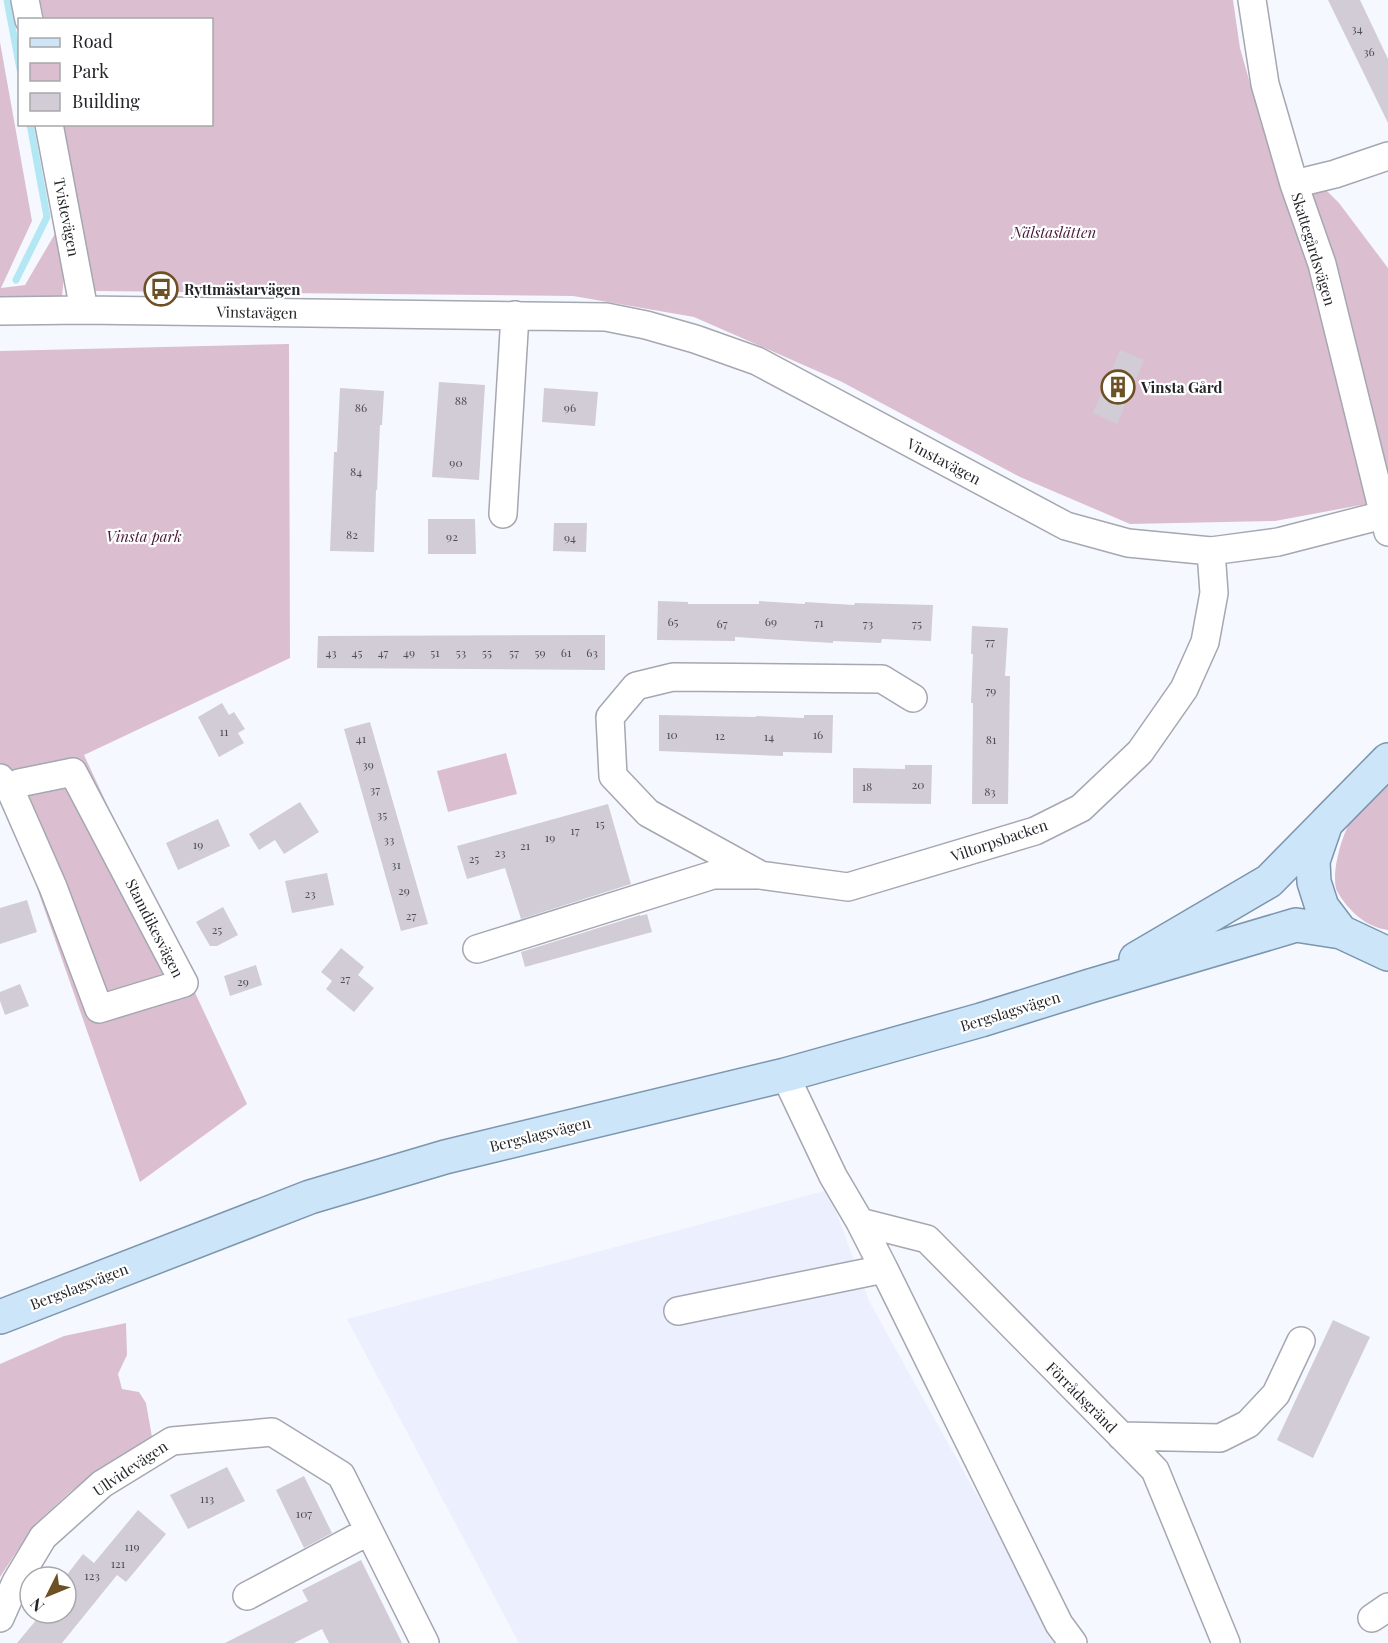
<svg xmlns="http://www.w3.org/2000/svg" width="1388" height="1643" font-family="'Playfair Display',serif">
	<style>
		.built { fill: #eceffe }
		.green { fill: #dbbfd0 }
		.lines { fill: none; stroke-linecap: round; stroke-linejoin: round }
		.stream { stroke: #b3e7f4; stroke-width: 7 }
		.building { fill: #d1ccd6 }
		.minor-casing { stroke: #a5a7b1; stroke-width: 30 }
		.major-casing { stroke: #7c96ae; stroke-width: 36 }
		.minor { stroke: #fff; stroke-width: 27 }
		.major { stroke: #cde5f9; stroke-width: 33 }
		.labels { text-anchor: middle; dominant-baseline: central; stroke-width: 4.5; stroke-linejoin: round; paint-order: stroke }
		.number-label { font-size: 12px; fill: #4f4f54 }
		.street-label { font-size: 15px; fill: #242529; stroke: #fff }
		.park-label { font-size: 15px; font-style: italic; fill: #471638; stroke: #fff }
		.poi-label { font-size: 15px; font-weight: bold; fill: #242529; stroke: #fff; text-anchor: start }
	</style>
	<rect width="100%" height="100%" fill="#f6f8ff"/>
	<path class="built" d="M828,1190L869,1301L1059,1643H519L347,1319Z"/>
	<path class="green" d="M40,0H1233L1240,48L1262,126L1339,203L1388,268V500L1275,521L1130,524L1020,477L842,382L694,317L573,296L93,291L63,125L212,124V20L44,19Z
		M0,42L32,221L1,288L25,285L56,232L64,276L62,297H0Z
		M289,344L290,658L84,755L247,1104L140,1182L3,791L0,787V351Z
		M506,753L517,794L448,812L437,771Z
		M1388,784V930C1367,927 1351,913 1340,896C1339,894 1336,890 1336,888C1332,871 1341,839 1349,824C1358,808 1374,796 1388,784Z
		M126,1323L127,1355L118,1374L122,1389L139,1392L146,1403L152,1437L102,1467L70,1492L34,1525L0,1577V1364L64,1336Z"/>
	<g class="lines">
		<path class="stream" d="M7,0L20,69
			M16,280L47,217L30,124"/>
	</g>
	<path class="building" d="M1328,0H1360L1388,59V123Z
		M1120,350L1144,360L1117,424L1093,413Z
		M439,382L485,385L479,480L432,477Z
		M340,388L384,391L382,425H380L377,490H376L374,552L330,551L334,452H337Z
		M544,388L598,392L595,426L542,422Z
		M428,519H475L476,554H428Z
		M554,523H587L586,552L553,551Z
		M658,601L688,602V604H759V601L805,604V602L854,605L855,603L933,605L931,641L882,639L881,643L833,641V643L735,637V641L657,640Z
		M972,626L1008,628L1005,676H1010L1008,804H972L973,703H971L973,654H971Z
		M605,635V670L317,668L318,636Z
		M222,703L229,715L234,712L245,729L238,733L244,743L219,757L198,717Z
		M659,715L756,717V716L804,718V715H833L832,753L783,752V756L659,751Z
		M370,722L428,924L401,931L344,729Z
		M905,765H932L931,804L853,803V768L905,769Z
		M300,802L319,832L284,854L275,840L259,850L249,834Z
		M608,804L631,884L521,919L505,868L467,879L457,846Z
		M218,819L230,846L178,870L166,843Z
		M327,873L334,905L292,913L285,881Z
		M27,900L37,932L0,944V908Z
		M223,907L238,935L217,946H210L196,922Z
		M647,914L652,932L525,967L521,952L640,915V916Z
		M341,948L364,967L358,975L374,988L354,1012L326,989L332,981L321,972Z
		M256,965L262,985L230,996L224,976Z
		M20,984L29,1006L5,1015L0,1001V992Z
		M1333,1320L1370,1337L1313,1458L1277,1440Z
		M227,1467L245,1501L188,1529L170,1495Z
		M304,1476L332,1533L304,1548L276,1490Z
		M138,1510L166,1534L126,1582L117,1575L62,1643H17L42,1613H66V1576L83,1554L94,1563Z
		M361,1560L402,1643H329L322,1629L294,1643H225L308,1601L302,1590Z"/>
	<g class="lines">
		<g class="minor-casing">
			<path id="minor" d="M25,0L29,20
				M1252,0L1265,84L1294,184L1322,264L1388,532
				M49,124L84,310
				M1294,184L1335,174L1388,156
				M0,311L84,310L606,317L646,325L695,339L757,361L1066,526L1128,543L1211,551L1278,542L1383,515
				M503,514L515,315
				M0,778L10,789L53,887L99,1009L184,983L73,772L19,783L10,789
				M757,873L648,813L613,776L610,717L636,686L673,677L882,679L913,698
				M477,949L713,875H760L848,887L1035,831L1081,808L1140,752L1184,689L1205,642L1214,593L1211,551
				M785,1075L833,1176L860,1222L884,1269
				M860,1222L927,1239L1155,1470L1226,1643
				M678,1311L884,1269L1059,1624L1073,1643
				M1121,1436L1220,1438L1248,1424L1276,1394L1301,1341
				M247,1596L369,1531
				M0,1618L16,1582L43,1537L102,1484L172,1441L272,1432L341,1475L425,1643
				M1372,1618L1388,1607"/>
		</g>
		<g class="major-casing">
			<path id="major" d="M1388,760L1326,823L1313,861L1314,882L1322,907L1341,932L1388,954
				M1136,959L1269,881L1326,823
				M0,1317L310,1197L445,1157L785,1075L981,1020L1090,986L1296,925L1341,932"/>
		</g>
		<use href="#minor" class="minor"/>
		<use href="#major" class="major"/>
	</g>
	<defs>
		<g id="bus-ring" transform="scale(1.725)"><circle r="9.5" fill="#fff" stroke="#6d5124" stroke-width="1.5"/><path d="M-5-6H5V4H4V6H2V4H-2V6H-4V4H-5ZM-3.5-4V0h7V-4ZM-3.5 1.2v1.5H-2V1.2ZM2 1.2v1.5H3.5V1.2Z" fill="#6d5124"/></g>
		<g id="building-ring" transform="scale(1.725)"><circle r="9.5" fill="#fff" stroke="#6d5124" stroke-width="1.5"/><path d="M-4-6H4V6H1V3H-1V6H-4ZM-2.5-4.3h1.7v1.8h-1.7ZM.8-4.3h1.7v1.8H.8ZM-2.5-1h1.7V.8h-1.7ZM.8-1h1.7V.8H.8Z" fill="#6d5124"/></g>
	</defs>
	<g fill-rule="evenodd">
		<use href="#bus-ring" x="161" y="289"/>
		<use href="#building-ring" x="1118" y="387"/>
	</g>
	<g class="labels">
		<g class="number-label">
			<text x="1357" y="28">34</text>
			<text x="1369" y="51">36</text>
			<text x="461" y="400">88</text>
			<text x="361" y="407">86</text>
			<text x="570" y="407">96</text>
			<text x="456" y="462">90</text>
			<text x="356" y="471">84</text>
			<text x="352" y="534">82</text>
			<text x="452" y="536">92</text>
			<text x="570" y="537">94</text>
			<text x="673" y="621">65</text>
			<text x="771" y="621">69</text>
			<text x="819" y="622">71</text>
			<text x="722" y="623">67</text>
			<text x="868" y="623">73</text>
			<text x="917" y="623">75</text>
			<text x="990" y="641">77</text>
			<text x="331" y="652">43</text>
			<text x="357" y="652">45</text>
			<text x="383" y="652">47</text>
			<text x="409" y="652">49</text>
			<text x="435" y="652">51</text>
			<text x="461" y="652">53</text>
			<text x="487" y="652">55</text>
			<text x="514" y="652">57</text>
			<text x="540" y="652">59</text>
			<text x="566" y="652">61</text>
			<text x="592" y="652">63</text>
			<text x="991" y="690">79</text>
			<text x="224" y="731">11</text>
			<text x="672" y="734">10</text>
			<text x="818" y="734">16</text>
			<text x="720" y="735">12</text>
			<text x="769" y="736">14</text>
			<text x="361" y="738">41</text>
			<text x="991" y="739">81</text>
			<text x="368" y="764">39</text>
			<text x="918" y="784">20</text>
			<text x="867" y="786">18</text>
			<text x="375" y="789">37</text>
			<text x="990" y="791">83</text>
			<text x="382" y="814">35</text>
			<text x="600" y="823">15</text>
			<text x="575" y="830">17</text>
			<text x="550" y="837">19</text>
			<text x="389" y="839">33</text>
			<text x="198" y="844">19</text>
			<text x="525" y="845">21</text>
			<text x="500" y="852">23</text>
			<text x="474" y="858">25</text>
			<text x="396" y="864">31</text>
			<text x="404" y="890">29</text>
			<text x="310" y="893">23</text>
			<text x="411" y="915">27</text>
			<text x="217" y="929">25</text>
			<text x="345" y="978">27</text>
			<text x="243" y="981">29</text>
			<text x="207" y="1498">113</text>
			<text x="304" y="1513">107</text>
			<text x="132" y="1546">119</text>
			<text x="118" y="1563">121</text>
			<text x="92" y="1575">123</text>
		</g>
		<g class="street-label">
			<text transform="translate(67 217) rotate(79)">Tvistevägen</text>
			<text transform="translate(1314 249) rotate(73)">Skattegårdsvägen</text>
			<text transform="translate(257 312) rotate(1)">Vinstavägen</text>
			<text transform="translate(944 461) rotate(28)">Vinstavägen</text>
			<text transform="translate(999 840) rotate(-19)">Viltorpsbacken</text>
			<text transform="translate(155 928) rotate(63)">Stamdikesvägen</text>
			<text transform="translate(1010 1011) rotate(-17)">Bergslagsvägen</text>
			<text transform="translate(540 1134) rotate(-14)">Bergslagsvägen</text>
			<text transform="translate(79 1286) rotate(-21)">Bergslagsvägen</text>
			<text transform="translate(1082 1397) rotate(45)">Förrådsgränd</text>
			<text transform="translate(130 1468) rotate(-34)">Ullvidevägen</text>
		</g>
		<g class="park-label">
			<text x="1054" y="232">Nälstaslätten</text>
			<text x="144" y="536">Vinsta park</text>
		</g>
		<g class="poi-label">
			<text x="184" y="289">Ryttmästarvägen</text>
			<text x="1141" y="387">Vinsta Gård</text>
		</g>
	</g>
	<rect x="18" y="18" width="195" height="108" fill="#ffffff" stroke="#a7a8a9" stroke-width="1.5"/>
	<rect x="30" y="38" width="30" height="9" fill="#cde5f9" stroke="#a7a8a9" stroke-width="1.5"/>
	<text x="72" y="48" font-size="18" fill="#242529">Road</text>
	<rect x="30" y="63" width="30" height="18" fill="#dbbfd0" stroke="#a7a8a9" stroke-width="1.5"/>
	<text x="72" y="78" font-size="18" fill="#242529">Park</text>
	<rect x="30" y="93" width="30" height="18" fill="#d1ccd6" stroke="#a7a8a9" stroke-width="1.5"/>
	<text x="72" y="108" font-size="18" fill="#242529">Building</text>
	<g transform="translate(48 1595) rotate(227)"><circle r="28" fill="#ffffff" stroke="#a7a8a9" stroke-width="1.5"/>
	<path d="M0-4.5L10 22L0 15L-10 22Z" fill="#6d5124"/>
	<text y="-9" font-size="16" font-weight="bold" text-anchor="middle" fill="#242529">N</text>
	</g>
</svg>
